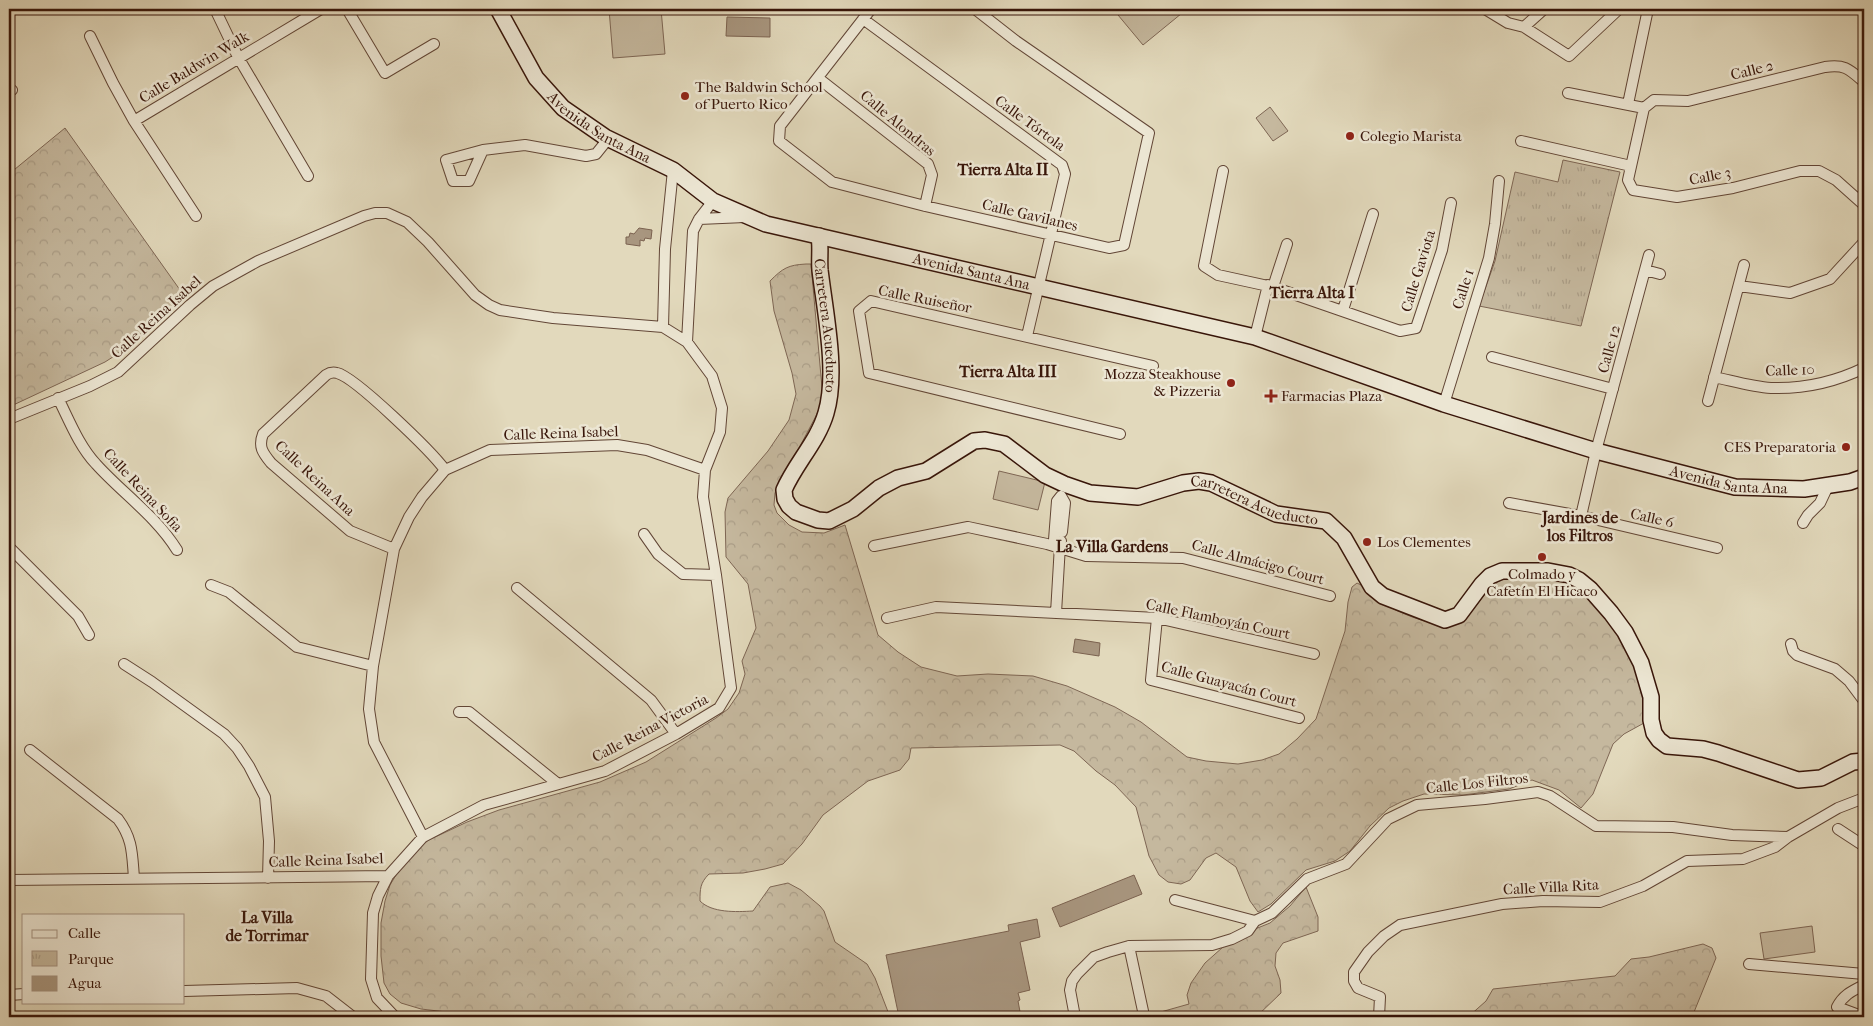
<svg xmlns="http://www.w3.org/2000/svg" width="1873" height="1026" font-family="'IM FELL French Canon',serif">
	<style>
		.green { fill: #c5b89e; stroke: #7e6654 }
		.forest { fill: url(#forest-crowns); stroke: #7e6654 }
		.park { fill: url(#park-tufts); stroke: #7e6654 }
		.water { fill: #a8967f; stroke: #7b6250 }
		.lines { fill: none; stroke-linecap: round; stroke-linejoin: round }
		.street-casing { stroke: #624636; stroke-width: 12 }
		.secondary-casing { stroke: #381509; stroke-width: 18 }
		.street { stroke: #ece6d3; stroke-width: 10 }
		.secondary { stroke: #ece6d3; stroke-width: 15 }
		.poi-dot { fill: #8f2418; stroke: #ece6d3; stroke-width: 2 }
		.labels { text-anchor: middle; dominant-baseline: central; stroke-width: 5; stroke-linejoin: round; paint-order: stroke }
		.street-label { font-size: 15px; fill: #381509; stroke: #ece6d3 }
		.poi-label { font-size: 15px; fill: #381509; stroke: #ece6d3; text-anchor: start }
		.neighbourhood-label { font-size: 16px; font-weight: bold; fill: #381509; stroke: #ece6d3 }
	</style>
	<defs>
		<pattern id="forest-crowns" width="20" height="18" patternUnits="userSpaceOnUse" patternTransform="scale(1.25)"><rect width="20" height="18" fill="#c5b89e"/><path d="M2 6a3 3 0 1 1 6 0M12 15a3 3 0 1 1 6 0" fill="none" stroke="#aa9d87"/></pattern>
		<pattern id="park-tufts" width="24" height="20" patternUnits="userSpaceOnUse" patternTransform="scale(1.25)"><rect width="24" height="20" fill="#c5b89e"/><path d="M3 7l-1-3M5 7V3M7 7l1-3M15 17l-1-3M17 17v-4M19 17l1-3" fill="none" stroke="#aa9d87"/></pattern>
	</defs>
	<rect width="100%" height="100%" fill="#e2d9bc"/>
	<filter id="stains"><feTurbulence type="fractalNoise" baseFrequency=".004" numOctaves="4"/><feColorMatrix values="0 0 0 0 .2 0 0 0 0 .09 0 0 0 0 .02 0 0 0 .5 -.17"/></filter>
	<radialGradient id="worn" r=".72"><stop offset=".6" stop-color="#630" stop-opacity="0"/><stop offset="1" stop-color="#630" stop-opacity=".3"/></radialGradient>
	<path class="green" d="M609,9H661L665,54L613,58Z
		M1113,9H1187L1143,45Z
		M1270,107L1288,131L1273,141L1256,118Z
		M999,471L1045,482L1038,510L993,499Z
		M1812,926L1815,952L1764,959L1760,933Z"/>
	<path class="forest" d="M65,128L185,297C159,320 135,344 105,362L9,407V174Z
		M806,264H811L823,399L816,416L775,493L774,505L777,513L789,525L802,532L824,533L845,525L878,635L898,652L921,667L957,676L988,674L1033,676L1067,686L1115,707L1141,722L1187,757L1206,761L1238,764L1262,760L1279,754L1297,739L1316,719L1345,631L1348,602L1352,587L1357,583C1366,587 1370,594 1378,599C1394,612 1429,625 1449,625C1474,625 1482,581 1512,576C1520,575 1557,577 1565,580C1578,583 1594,602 1602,612C1628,648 1645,676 1644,723L1624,734L1613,744L1593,794L1581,808L1559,790L1532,780L1509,789L1463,795L1424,794L1403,801L1389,808L1370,826L1350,851L1335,861L1306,870L1271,904L1258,912L1250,901L1236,867L1216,853L1206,858L1190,880L1181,884L1168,882L1159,875L1149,856L1136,807L1115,785L1096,771L1074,751L1060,745L911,748L909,759L900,770L868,781L823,815L802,844L783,864L765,869L743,873L709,874C700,883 700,889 700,901C712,913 736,912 753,911L770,887L788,883L801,890L820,906L824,911L835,942L867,964L875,978L890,1017H531L455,1013L421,1009L401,1003L390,994L384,983L381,956V923L385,901L390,885L396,875L417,848L429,840L467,822L499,810L600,782L646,762L716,718L728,709L739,693L745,674L742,661L756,628L748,584L726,557L725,512L728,498L768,451L789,420L796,394L792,373L774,311L770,281C783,268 788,265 806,264Z
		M1306,887L1318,917V931L1283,943L1276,953L1275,966L1280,980L1281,993L1256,1017H1143L1189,1004L1187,995L1191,983L1205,963L1223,947L1241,939L1255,929L1270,923L1290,906Z
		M1703,944L1712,948L1716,958L1692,1017H1468L1486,1001L1493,989L1615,976L1631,959L1649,957Z"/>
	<path class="park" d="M1563,160L1620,172L1581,326L1479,306L1495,261L1515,172L1558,182Z"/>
	<path class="water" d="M727,17L770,18V37L726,36Z
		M639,228L652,230L651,239L645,238L644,241L640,240V246L626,244V237H629L630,233L634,234Z
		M1075,639L1100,643L1099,656L1073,652Z
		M1134,875L1142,894L1060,927L1052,908Z
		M1037,919L1040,937L1020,942L1030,990L1018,993L1020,1000L1018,1001L1021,1017H899L886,955L1009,931L1008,925Z"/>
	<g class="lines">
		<g class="street-casing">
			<path id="street" d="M215,9L238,57L308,176
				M347,9L385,73L434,44
				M871,9L780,126L779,141L832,182L925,206L1109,248L1124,245L1149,133L1016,41L975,9
				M1485,9L1508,23L1524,27L1544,9
				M863,19L1062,165L1065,174L1027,336
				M1524,27L1569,56L1619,9
				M90,36L113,83L134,121L196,216
				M818,78L928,164L932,175L925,206
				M9,91L12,90
				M1568,93L1644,108
				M1628,104L1648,9
				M1644,108L1628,180L1633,190L1677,197L1733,188L1800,171H1819L1836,180L1864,205
				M1644,108L1654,100L1688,101L1825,67C1845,64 1849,69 1864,82
				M134,121L321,9
				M1521,141L1631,166
				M483,150L469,181H453L446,160L483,150L525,145L586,156L596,154L608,139
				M1223,171L1204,266L1218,275L1273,287L1400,331L1416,328L1442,250L1451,203
				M699,219L745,217
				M1645,270L1660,274
				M1739,286L1790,293L1830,279L1864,242
				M1273,287L1287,244
				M1343,310L1373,214
				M663,327L665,249L673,170
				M1255,337L1268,285
				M687,342L693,231L699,219L713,201
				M1492,357L1613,389
				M1714,377C1733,381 1753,387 1771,388C1804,389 1835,382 1864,368
				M58,398C69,420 79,446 96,464C122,493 156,516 177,550
				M1708,401L1744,265
				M1444,404L1489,258L1495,224L1499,181
				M9,419L90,386L118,372L190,305L213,286L258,261L364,216L375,213H387L407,222L428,242L475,295L489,305L500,310L553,318L663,327L687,342L712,376L722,408L720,432L705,470L703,497L716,575L731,688L719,708L676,734L605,771L484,805L423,837L388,876L9,880
				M1120,434L869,373L859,311L871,301L1153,366
				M1509,503L1581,516L1717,548
				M1581,516L1596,451L1649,255
				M1803,523L1808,515L1820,503L1828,486
				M644,534L658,554L683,574L716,575
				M1061,541L1060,545L1054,540L1057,501L1061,496L1065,503L1062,532
				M874,546L968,527L1047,544L1086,556L1183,558L1330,596
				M9,547L78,616L89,635
				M394,549L350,531L271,463C263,453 258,447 263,434L326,375C329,373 333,372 337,373C355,377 432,452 445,470
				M211,585L229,592L297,647L373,666
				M517,588L651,700L676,734
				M1056,613L1060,545
				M887,618L936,607L1157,618L1314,654
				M1157,618L1151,680L1299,718
				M1791,644L1793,651L1797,655L1835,669L1849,681L1864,701
				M124,664L152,682L224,734L237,748L249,766L265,797L269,841L268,878
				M459,712H469L558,784
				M30,750L118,819C133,839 132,854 134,878
				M1838,829L1864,846
				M423,837L374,742L369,709L373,666L394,549L409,517L422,497L445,470L490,450L617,445L647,450L705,470
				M388,876L378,896L373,913L371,979L377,998L395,1017
				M1175,900L1255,921
				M1129,946L1143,1011
				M1749,964L1864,974
				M1864,985C1852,991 1843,995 1837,1007L1864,1017
				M184,991L297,988L326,996L353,1017
				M9,995L24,994
				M1075,1017L1070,990L1072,981L1077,974L1094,957L1108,952L1129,946L1212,945L1232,939L1248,931L1255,921L1272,913L1307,879L1346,864L1388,819L1417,805L1485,799L1538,792L1550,796L1596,826L1673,827L1732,835L1788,837L1838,808L1864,798
				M1379,1017L1380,997L1358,988L1354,981V972L1368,952L1384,936L1400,925L1502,904L1543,901L1600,902L1643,886L1687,861L1743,859L1775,847L1788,837"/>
		</g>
		<g class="secondary-casing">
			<g id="secondary">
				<path id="s1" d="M498,9L536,78L563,108L605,137L673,170L713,201L766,224L1255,337L1444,404L1596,451L1735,487L1804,489L1850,482L1864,477"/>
				<path id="s2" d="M819,236C821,247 819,258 820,270C825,312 838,373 826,413C818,441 795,464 784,490L785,499L789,506L796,512L818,520L829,521L853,509L879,488L898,478L926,471L974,441L985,440L1004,444L1045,475L1064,484L1090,493L1138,497L1183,483L1199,481L1211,483L1276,514L1326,521L1344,538L1372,587L1383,596L1445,620L1459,615L1482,584L1490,576L1502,571H1548L1569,575L1579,580L1590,589L1611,613L1625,632L1641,663L1651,697V720L1654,733L1659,740L1667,746L1703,749L1718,753L1798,780L1821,778L1853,762L1864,761"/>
			</g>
		</g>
		<use href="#street" class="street"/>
		<use href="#secondary" class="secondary"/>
	</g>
	<g class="poi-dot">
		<circle cx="685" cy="96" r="5"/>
		<circle cx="1350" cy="136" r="5"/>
		<circle cx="1231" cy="383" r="5"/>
		<path d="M1268.5 388.5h5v5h5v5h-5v5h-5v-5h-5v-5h5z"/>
		<circle cx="1846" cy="447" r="5"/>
		<circle cx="1367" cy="542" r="5"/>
		<circle cx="1542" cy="557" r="5"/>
	</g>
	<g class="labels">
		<g class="street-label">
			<text transform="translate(194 67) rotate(-31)">Calle Baldwin Walk</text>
			<text transform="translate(1752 70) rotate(-14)">Calle 2</text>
			<text transform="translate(898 123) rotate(40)">Calle Alondras</text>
			<text transform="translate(1030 123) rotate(36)">Calle Tórtola</text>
			<text stroke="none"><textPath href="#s1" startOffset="160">Avenida Santa Ana</textPath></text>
			<text transform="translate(1710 176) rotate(-11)">Calle 3</text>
			<text transform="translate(1030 215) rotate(13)">Calle Gavilanes</text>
			<text transform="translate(1418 271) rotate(-73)">Calle Gaviota</text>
			<text stroke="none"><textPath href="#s1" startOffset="565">Avenida Santa Ana</textPath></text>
			<text transform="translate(1463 289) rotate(-73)">Calle 1</text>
			<text transform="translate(925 299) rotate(11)">Calle Ruiseñor</text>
			<text transform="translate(156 317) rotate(-42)">Calle Reina Isabel</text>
			<text stroke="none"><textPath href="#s2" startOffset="90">Carretera Acueducto</textPath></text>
			<text transform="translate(1609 349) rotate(-75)">Calle 12</text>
			<text transform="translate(1790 370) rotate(-2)">Calle 10</text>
			<text transform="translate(561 433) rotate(-2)">Calle Reina Isabel</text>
			<text transform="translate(315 478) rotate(43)">Calle Reina Ana</text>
			<text stroke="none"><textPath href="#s1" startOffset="1352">Avenida Santa Ana</textPath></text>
			<text transform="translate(143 490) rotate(47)">Calle Reina Sofia</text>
			<text stroke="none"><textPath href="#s2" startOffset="795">Carretera Acueducto</textPath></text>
			<text transform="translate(1652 518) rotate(13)">Calle 6</text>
			<text transform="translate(1258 562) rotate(15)">Calle Almácigo Court</text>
			<text transform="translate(1218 619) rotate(12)">Calle Flamboyán Court</text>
			<text transform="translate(1229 684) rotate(15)">Calle Guayacán Court</text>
			<text transform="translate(650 728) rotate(-28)">Calle Reina Victoria</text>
			<text transform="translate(1477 783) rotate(-6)">Calle Los Filtros</text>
			<text transform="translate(326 860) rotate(-2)">Calle Reina Isabel</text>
			<text transform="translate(1551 887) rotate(-3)">Calle Villa Rita</text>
		</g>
		<g class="poi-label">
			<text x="695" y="87">The Baldwin School<tspan x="695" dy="17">of Puerto Rico</tspan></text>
			<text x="1360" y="136">Colegio Marista</text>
			<text x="1221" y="374" text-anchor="end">Mozza Steakhouse<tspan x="1221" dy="17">&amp; Pizzeria</tspan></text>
			<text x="1281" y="396">Farmacias Plaza</text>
			<text x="1836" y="447" text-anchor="end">CES Preparatoria</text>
			<text x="1377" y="542">Los Clementes</text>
			<text x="1542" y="574" text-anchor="middle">Colmado y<tspan x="1542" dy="17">Cafetín El Hicaco</tspan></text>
		</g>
		<g class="neighbourhood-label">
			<text x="1003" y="169">Tierra Alta II</text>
			<text x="1312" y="292">Tierra Alta I</text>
			<text x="1008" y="371">Tierra Alta III</text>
			<text x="1580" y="517">Jardines de<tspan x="1580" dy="18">los Filtros</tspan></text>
			<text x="1112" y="546">La Villa Gardens</text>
			<text x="267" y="917">La Villa<tspan x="267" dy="18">de Torrimar</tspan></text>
		</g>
	</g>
	<rect width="1873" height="1026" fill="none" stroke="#e2d9bc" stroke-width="30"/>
	<rect x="10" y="10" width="1853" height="1006" fill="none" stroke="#381509" stroke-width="2.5"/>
	<rect x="15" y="15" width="1843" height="996" fill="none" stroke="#381509"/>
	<rect x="22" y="914" width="162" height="90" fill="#ece6d3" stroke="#a49282"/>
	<rect x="32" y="930" width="25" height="8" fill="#ece6d3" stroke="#a49282"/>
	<text x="68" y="938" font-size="15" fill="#381509">Calle</text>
	<rect x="32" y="951" width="25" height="15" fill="url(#park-tufts)" stroke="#a49282"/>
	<text x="68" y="964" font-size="15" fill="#381509">Parque</text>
	<rect x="32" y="976" width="25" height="15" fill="#a8967f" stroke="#a49282"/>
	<text x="68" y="988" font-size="15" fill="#381509">Agua</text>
	<rect width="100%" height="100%" filter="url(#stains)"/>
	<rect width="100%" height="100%" fill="url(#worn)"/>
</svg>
